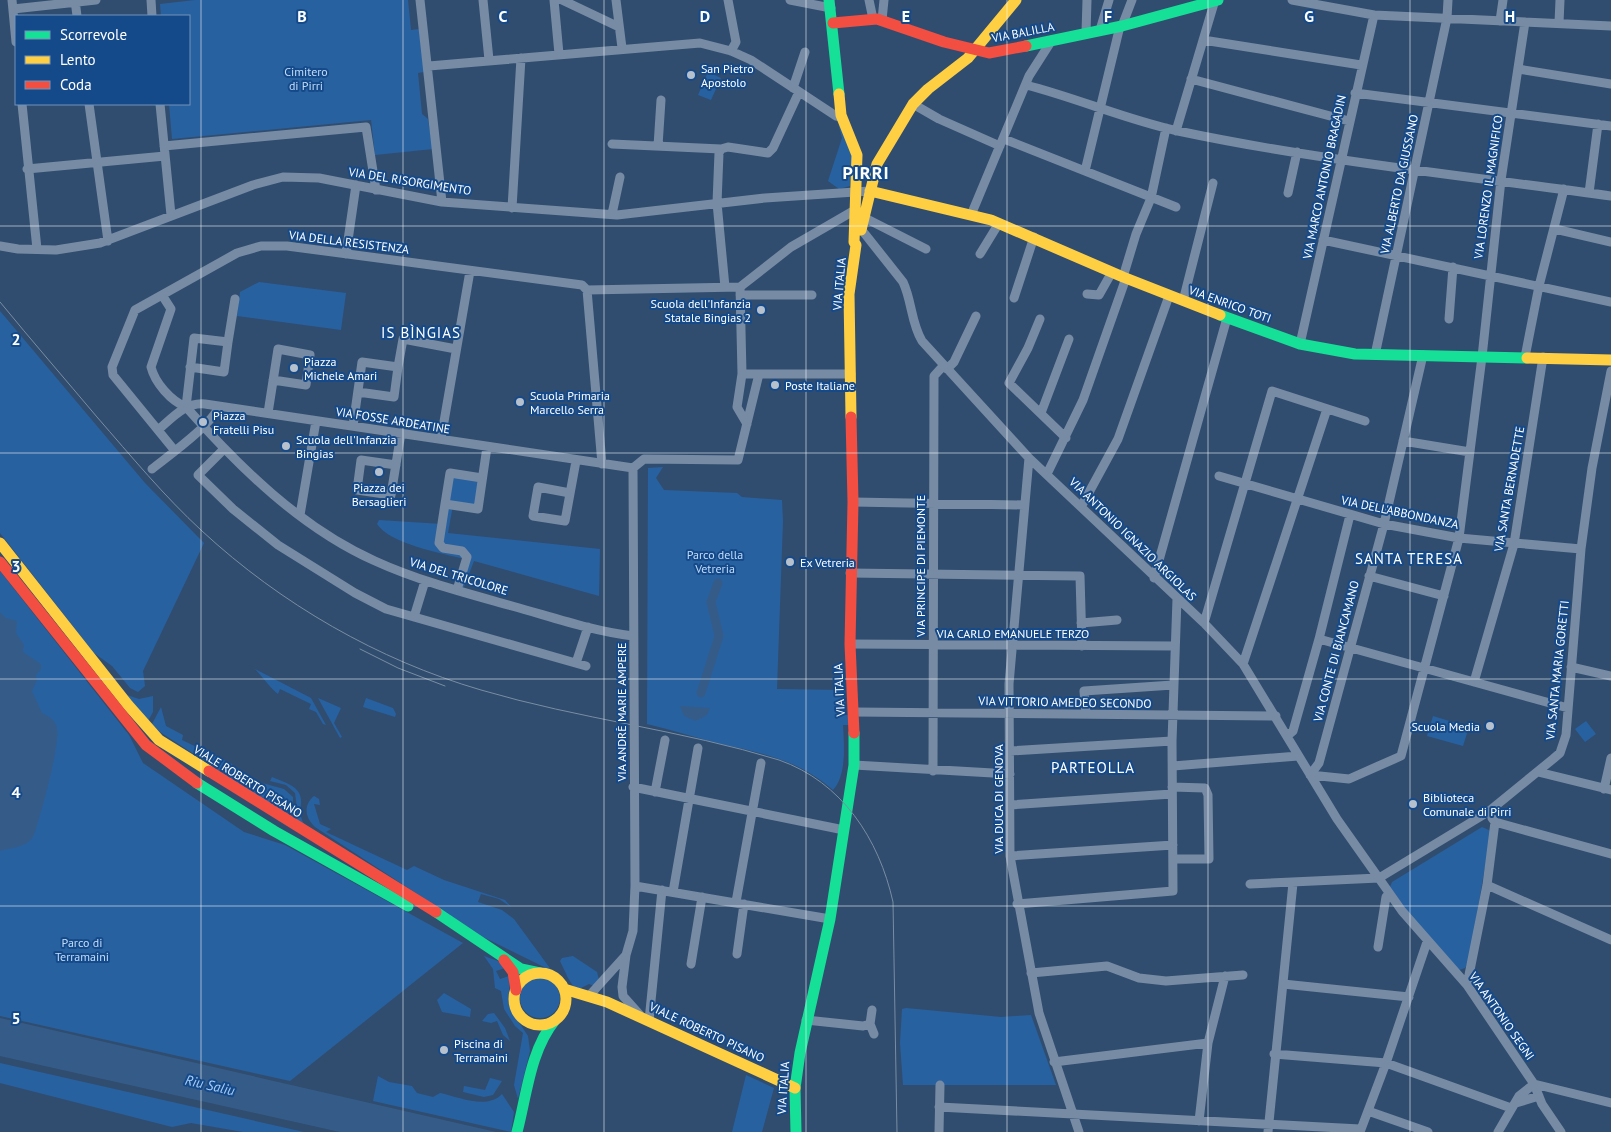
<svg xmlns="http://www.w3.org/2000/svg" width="1611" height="1132" font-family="'PT Sans',sans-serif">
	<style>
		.green { fill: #2861a0 }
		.water { fill: #355c89 }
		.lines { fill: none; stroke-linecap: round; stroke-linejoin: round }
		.canal { stroke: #355c89; stroke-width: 9 }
		.street { stroke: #778ca4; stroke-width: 9 }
		.fast { stroke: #16e098; stroke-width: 11 }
		.slow { stroke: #ffcf43; stroke-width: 11 }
		.jam { stroke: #f24e42; stroke-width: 11 }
		.tram { stroke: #788da3; stroke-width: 1 }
		.grid { fill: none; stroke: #fff; stroke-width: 1; stroke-opacity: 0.55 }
		.poi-dot { fill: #b7c1cd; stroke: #154a8a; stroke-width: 2 }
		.labels { text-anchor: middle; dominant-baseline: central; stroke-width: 4; stroke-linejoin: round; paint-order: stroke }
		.street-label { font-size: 12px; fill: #fff; stroke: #154a8a }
		.poi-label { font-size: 12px; fill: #fff; stroke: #154a8a; text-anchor: start }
		.park-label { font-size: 12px; fill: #c2ddfb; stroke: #154a8a }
		.water-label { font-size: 14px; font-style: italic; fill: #a8cdf7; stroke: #154a8a }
		.quarter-label { font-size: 15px; letter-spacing: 1px; fill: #fff; stroke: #154a8a }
		.district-label { font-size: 18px; font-weight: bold; letter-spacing: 1px; fill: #fff; stroke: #154a8a }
		.grid-label { font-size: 16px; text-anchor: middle; font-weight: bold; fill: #fff; stroke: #154a8a; stroke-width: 4; stroke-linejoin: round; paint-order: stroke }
	</style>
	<rect width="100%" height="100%" fill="#304d6f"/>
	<path class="green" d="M195,0H408L411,30L419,29L424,72L418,73L422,114L428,119L433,149L375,155L371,120L172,139L169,104H189V16H161L160,4Z
		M708,72L721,78L711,100L698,95Z
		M838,123L853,155L850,186L839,189L828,181L842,138Z
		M259,282L346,293L341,330L237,316L240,292Z
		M0,311L145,483L204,543L143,671L145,686L138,692L130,688L112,666L94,653L0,533Z
		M663,467L656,478L664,490L737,493L742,497L782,500L783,521L777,689L845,690V715H850L851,725H843C844,744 847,775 833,790C800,761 763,753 721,744C697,738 672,730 647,724L648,468Z
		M450,473L482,478L478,509L453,505L448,533L600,549L599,596L474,561L464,587L455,585L464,559C441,553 390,544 377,524L379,520L442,524Z
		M0,571L129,735L143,763L244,832L285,845L463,943L290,1081L0,1016Z
		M255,669L311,698L326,725L323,724L316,712L309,709L311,704L280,689L278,694C271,689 262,676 255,669Z
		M127,695L139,699L153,696V712L148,721Z
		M318,698L341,708L334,723L342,737L340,738Z
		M366,698L393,708L396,714L395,717L363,707Z
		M161,707L166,726L183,735L182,740L232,764L234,772L240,777L284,789L293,797V806L286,814L160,732L152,724Z
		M1433,716L1469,727L1463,746L1427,736Z
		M1586,721L1596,734L1585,742L1575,729Z
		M272,777C285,783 303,786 301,804C300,812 300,817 304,824L291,817L297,808L295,793L286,785L270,781Z
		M314,796L319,799L320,805L314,804L320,824L331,829L326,832L407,870L414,866L444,880L505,900L511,907L499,899L481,894L478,902L502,910L514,919L552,971L483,937L315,827C305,818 303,805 314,796Z
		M1482,827L1491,831L1469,961L1465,968L1459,970L1419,927L1390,887L1392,882Z
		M484,956L498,961L505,968L496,971L500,979L509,976L510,1009L528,1036L530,1051L518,1099L514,1085L523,1033L515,1026L504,1009L501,991L495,988L493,969Z
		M573,956L597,972L599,980L594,986L589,984L579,989L573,986L568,978L560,961L562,958Z
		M520 998a20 20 0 1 1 40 0a20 20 0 1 1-40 0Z
		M444,993L471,1009L470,1017L442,1012L437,1000Z
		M906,1008L1001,1017L1031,1015L1056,1085H903L900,1043L902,1009Z
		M494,1013L505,1028L510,1041L503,1035L497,1021L491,1023L482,1021L488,1014Z
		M0,1063L304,1132H243L191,1123L172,1127L0,1083Z
		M746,1075L774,1088L762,1132H732Z
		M378,1076L389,1082L412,1086L417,1093L433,1097L440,1093C459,1097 487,1110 502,1094L514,1112L511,1132L373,1101Z
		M490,1078L502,1081L493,1095L484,1097L463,1092L464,1086L485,1090Z"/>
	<path class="water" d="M0,612L6,618L17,621L16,633L24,645L23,652L41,664V669L36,675L37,680L32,691L42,713C48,716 53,718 56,725C63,738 40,817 34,835C27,848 13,847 0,851Z
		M680,706L710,708L707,715L696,721L684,716Z
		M0,1018L496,1132H340L0,1056Z"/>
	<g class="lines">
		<path class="canal" d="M701,693L719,636L711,602L718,583"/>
		<path class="street" d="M12,0L16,42
			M75,0L77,16
			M151,0L152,16
			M420,0L442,202
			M483,0L489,60
			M554,0L559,54
			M562,0L619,27
			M616,0L622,48
			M728,0L736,42L731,51
			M790,0L831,8
			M869,0L873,19
			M1292,0L1374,15L1611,26
			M13,9L96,0
			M882,20L884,0
			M1500,21L1503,0
			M1559,23L1560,0
			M1122,26L1132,0
			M1100,30L1109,0
			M1086,33L1087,0
			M1203,40L1361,65
			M429,66L700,43L731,51L751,60L836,116L842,117
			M1518,69L1611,84
			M1191,79L1349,121
			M1026,85C1077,98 1127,120 1178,131C1320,161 1467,176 1611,196
			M793,88L805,52
			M1355,93L1611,126
			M22,104L37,249
			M89,104L108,241
			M160,104L171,215
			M913,104L939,119L1000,146
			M1176,131L1215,0
			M1004,139L1176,207
			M612,144L721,149L728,147L768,153L773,148L799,92
			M164,146L366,127L376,190
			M658,146L661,100
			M721,149L719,153L717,203L725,287
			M27,169L165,156
			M1085,171L1120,26
			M1288,193L1297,152
			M1589,193L1598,124
			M512,208L521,58
			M612,214L620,177
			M971,215L1029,76L1052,40
			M863,217L926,249
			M861,229L903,282C912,301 911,323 922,341L1029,458L1204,623L1243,664L1337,819L1402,911L1467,985L1534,1084L1542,1104L1561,1132
			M1555,229L1611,242
			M1323,240L1611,302
			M0,246L18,249L56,250L100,243L253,185L283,177L319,178L442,202L617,215L765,198L870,191
			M346,254L356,185
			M980,254L999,223
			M1123,277L1136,234L1151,198L1166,128
			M740,287L742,374L737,407L747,424
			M740,287L791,247L855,210
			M587,290L602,464
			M1087,294L1099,295L1112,272
			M162,295L171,309L151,367C155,383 171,401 186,407C239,467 301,528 375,561C419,581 466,593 512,606C552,617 592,631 633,636
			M740,295H812
			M1014,298L1034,237
			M1183,301L1213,183
			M1040,319L1028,348L1009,383L1066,438
			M1449,319L1453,267
			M228,342L235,299
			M1300,344L1374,15
			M1375,355L1447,18L1448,0
			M1525,357L1539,286L1564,189
			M398,367L403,339L456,349
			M947,369L954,362L976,316
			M742,374H851
			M186,407L194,338L228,342L224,372L190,367
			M268,413L278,349L310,355L306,385L273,380
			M1041,413L1069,339
			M353,426L362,362L398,367L394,397L358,392
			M158,430C172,418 185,402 205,404L633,468
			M441,439L470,271
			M1403,441L1470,452
			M224,449L198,475L233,509L278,545L355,593L386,609L586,666
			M175,451L113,375L112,367L135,310L237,253L261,246H287L582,285L587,290L740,287
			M1029,458L1009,684L1010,856L1039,1013L1079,1132
			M396,465L361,460L357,490L391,495L401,433
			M633,468L635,886L633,931L626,955L622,987L623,996L640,1015
			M633,468L644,459L738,460L759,374
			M152,469C168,456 212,425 219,406
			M1047,474L1083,400L1126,278
			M1219,476L1384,524L1459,538L1581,549
			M482,478L450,473L445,504L478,509L487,447
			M570,493L538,487L533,516L565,521L576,461
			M853,502L1024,505
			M445,504L439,543L443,548L462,551L467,557L457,590
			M1081,507L1118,439L1169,296
			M300,515L316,421
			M850,573L1080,576L1082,646
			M1369,576L1444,596
			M1154,578L1227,318
			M414,617L425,581
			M1081,623L1117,620
			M1204,623L1272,391L1365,421
			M1319,639L1568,708
			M850,644L1175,646
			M576,663L588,627
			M1243,664L1327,409
			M1571,667L1611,676
			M1474,682L1514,544L1543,357
			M854,712L1276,716
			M1086,714L1084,691L1173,685
			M1287,736L1293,731L1319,639L1350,515
			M1010,751L1172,741
			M854,765L1010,774
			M1173,766L1298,756
			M933,771L934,376L944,365
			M1538,772L1611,790
			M1310,775L1349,779L1401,756L1459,538L1482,357L1501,180L1525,22
			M1310,775L1319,763L1384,524L1423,355
			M633,787L844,830
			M1172,787L1205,788L1208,795L1209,859H1173
			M1604,789L1611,758
			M655,792L665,740
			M1010,805L1172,794
			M1492,818L1495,822L1611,854
			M1010,856L1173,845
			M1250,884L1379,878L1488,812L1553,759L1560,753L1566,735L1581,549L1592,468L1611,371
			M1487,885L1611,940
			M635,886L830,919
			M673,892L698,748
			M736,902L761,763
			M1017,904L1173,891L1172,741L1177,599
			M1378,947L1386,897L1389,894
			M737,954L744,904
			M691,964L702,897
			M1031,973L1107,966L1139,978L1166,981L1243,975
			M1283,984L1409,997
			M1467,985L1487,885L1495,822
			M589,996L626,955
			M806,1020L863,1026L870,1024L872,1010
			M649,1021L662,890
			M870,1024L874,1034
			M1274,1054L1386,1063L1511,1108
			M1054,1062L1208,1043
			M1534,1084L1611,1103
			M1516,1103L1539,1096
			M939,1107L1360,1129
			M1368,1111L1428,1132
			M1199,1121L1208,1043L1225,976
			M939,1132L940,1085
			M1268,1132L1293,883
			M1360,1132L1386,1063L1427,942
			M1498,1132L1519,1096L1534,1084"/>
		<path class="fast" d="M829,0L839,94
			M1026,46L1122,26L1218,0
			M1220,315L1300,344L1355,354L1527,358
			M197,783L274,831L408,906
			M436,912L521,969L540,973
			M517,1132C527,1094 530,1051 555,1020
			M796,1132L795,1088L800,1053L830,919L854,765V733"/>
		<path class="slow" d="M839,94L841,115L857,155L854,242L856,245L849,294L851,417
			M870,191L991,220L1123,277L1220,315
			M861,230L877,164L913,104L928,89L968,58L1016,0
			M1527,358L1611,360
			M0,543L128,705L159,740L209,771
			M514 999a26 26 0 1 1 52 0a26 26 0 1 1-52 0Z
			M564,989L607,1002L795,1088"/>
		<path class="jam" d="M833,23L877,19L944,42L989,53L1026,46
			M851,417L853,502L850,644L854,733
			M0,562L146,745L197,783
			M209,771L436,912
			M504,960L513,972L516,990"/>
		<path class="tram" d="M0,302C32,341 65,379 97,417C131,456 164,496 202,531C281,604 378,660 481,690C579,719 682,730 779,760C842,782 879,839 893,902L897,1132
			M360,649L398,668L445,686"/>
	</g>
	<path class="grid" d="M201,0V1132M403,0V1132M604,0V1132M806,0V1132M1007,0V1132M1208,0V1132M1410,0V1132M0,226H1611M0,453H1611M0,679H1611M0,906H1611"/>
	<g class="poi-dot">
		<circle cx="691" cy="75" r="5"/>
		<circle cx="761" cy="310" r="5"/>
		<circle cx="294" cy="368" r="5"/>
		<circle cx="775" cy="385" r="5"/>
		<circle cx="520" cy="402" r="5"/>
		<circle cx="203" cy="422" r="5"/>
		<circle cx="286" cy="446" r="5"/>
		<circle cx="379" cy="472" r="5"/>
		<circle cx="790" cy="562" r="5"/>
		<circle cx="1490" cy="726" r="5"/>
		<circle cx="1413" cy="804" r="5"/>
		<circle cx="444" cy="1050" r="5"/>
	</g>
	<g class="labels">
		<g class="street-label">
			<text transform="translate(1023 32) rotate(-11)">VIA BALILLA</text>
			<text transform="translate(1324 177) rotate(-78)">VIA MARCO ANTONIO BRAGADIN</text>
			<text transform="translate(410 181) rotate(9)">VIA DEL RISORGIMENTO</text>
			<text transform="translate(1399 184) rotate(-78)">VIA ALBERTO DA GIUSSANO</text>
			<text transform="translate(1488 187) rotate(-82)">VIA LORENZO IL MAGNIFICO</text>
			<text transform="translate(349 242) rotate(7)">VIA DELLA RESISTENZA</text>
			<text transform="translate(839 284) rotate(-85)">VIA ITALIA</text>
			<text transform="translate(1230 304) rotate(20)">VIA ENRICO TOTI</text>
			<text transform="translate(393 420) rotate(9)">VIA FOSSE ARDEATINE</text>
			<text transform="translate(1509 489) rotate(-80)">VIA SANTA BERNADETTE</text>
			<text transform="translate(1400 512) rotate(12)">VIA DELL'ABBONDANZA</text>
			<text transform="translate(1133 539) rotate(44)">VIA ANTONIO IGNAZIO ARGIOLAS</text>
			<text transform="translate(920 566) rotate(-90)">VIA PRINCIPE DI PIEMONTE</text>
			<text transform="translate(459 576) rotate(17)">VIA DEL TRICOLORE</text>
			<text x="1013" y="633">VIA CARLO EMANUELE TERZO</text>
			<text transform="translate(1336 651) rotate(-75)">VIA CONTE DI BIANCAMANO</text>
			<text transform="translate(1557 670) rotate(-84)">VIA SANTA MARIA GORETTI</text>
			<text transform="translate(839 690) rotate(-93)">VIA ITALIA</text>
			<text transform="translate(1065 702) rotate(1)">VIA VITTORIO AMEDEO SECONDO</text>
			<text transform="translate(621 712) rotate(-90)">VIA ANDRÈ MARIE AMPERE</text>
			<text transform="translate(248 781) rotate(32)">VIALE ROBERTO PISANO</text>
			<text transform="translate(998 799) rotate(-90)">VIA DUCA DI GENOVA</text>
			<text transform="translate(1502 1016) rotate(55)">VIA ANTONIO SEGNI</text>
			<text transform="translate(707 1032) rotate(25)">VIALE ROBERTO PISANO</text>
			<text transform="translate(783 1088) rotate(-86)">VIA ITALIA</text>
		</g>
		<g class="poi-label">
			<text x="701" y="68">San Pietro<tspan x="701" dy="14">Apostolo</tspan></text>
			<text x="751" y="303" text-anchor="end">Scuola dell'Infanzia<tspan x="751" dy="14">Statale Bingias 2</tspan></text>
			<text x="304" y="361">Piazza<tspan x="304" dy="14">Michele Amari</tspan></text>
			<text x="785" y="385">Poste Italiane</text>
			<text x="530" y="395">Scuola Primaria<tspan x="530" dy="14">Marcello Serra</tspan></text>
			<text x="213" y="415">Piazza<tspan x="213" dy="14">Fratelli Pisu</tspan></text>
			<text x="296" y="439">Scuola dell'Infanzia<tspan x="296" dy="14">Bingias</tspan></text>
			<text x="379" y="487" text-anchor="middle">Piazza dei<tspan x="379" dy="14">Bersaglieri</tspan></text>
			<text x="800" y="562">Ex Vetreria</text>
			<text x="1480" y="726" text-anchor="end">Scuola Media</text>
			<text x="1423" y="797">Biblioteca<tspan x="1423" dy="14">Comunale di Pirri</tspan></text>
			<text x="454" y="1043">Piscina di<tspan x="454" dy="14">Terramaini</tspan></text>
		</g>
		<g class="park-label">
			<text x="306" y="71">Cimitero<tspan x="306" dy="14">di Pirri</tspan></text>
			<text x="715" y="554">Parco della<tspan x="715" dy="14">Vetreria</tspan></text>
			<text x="82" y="942">Parco di<tspan x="82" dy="14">Terramaini</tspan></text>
		</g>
		<g class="water-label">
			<text transform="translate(210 1085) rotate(13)">Riu Saliu</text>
		</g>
		<g class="quarter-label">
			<text x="421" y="332">IS BÌNGIAS</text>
			<text x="1409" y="558">SANTA TERESA</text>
			<text x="1093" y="767">PARTEOLLA</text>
		</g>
		<g class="district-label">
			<text x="866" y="172">PIRRI</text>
		</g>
	</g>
	<g class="grid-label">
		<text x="302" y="22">B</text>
		<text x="503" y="22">C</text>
		<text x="705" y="22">D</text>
		<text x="906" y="22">E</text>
		<text x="1108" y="22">F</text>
		<text x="1309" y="22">G</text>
		<text x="1510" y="22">H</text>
		<text x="16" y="345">2</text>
		<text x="16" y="572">3</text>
		<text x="16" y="798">4</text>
		<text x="16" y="1024">5</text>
	</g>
	<rect x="15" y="15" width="175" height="90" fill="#154a8a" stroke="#7392b9"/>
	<rect x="25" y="31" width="25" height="8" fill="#16e098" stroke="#7392b9"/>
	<text x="60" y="40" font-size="15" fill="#ffffff">Scorrevole</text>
	<rect x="25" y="56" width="25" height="8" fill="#ffcf43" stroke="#7392b9"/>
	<text x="60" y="65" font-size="15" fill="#ffffff">Lento</text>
	<rect x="25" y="81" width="25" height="8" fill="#f24e42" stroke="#7392b9"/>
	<text x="60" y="90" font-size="15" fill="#ffffff">Coda</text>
</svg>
